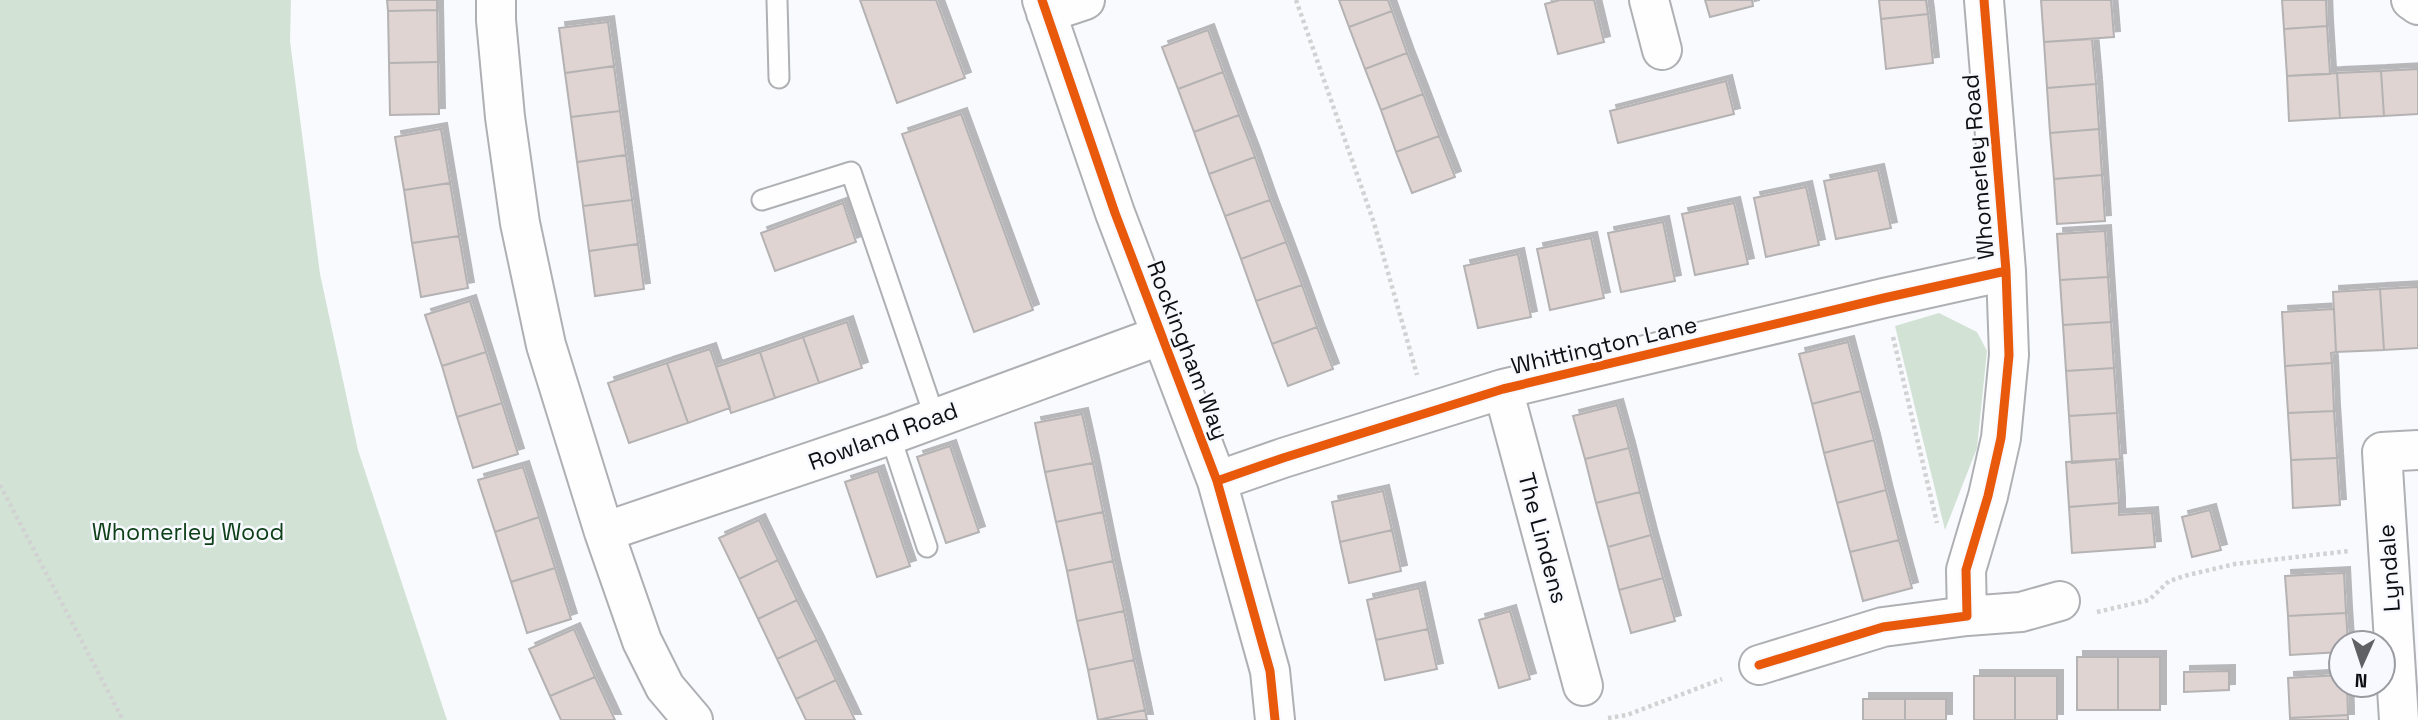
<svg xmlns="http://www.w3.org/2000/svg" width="2418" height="720" font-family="'Space Grotesk',sans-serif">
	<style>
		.green { fill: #d2e3d6 }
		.building { fill: #e0d4d2; stroke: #b4b2b3; stroke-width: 2; filter: url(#shadow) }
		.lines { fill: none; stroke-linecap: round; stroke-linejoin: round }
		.service-casing { stroke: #afb0b3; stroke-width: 23 }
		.minor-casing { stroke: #afb0b3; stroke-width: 42 }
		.path { stroke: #d2d2d3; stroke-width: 4.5; stroke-dasharray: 3.5 3.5; stroke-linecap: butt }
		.service { stroke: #fefeff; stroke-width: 19 }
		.minor { stroke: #fefeff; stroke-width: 38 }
		.cycleway-casing { stroke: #f8f9ff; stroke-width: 13 }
		.cycleway { stroke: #e8590c; stroke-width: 9 }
		.labels { text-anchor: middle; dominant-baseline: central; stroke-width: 5; stroke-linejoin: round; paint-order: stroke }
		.street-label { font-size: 23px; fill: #0e0f12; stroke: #f8f9ff }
		.park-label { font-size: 23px; fill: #0d4017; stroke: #f8f9ff }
	</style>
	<defs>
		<filter id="shadow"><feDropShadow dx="6" dy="-6" stdDeviation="0" flood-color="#0004"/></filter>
	</defs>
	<rect width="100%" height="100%" fill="#f9fafe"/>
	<path class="green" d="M0,0H291L290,41L320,274L358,450L447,720H0Z
		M1939,313L1977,332L1987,351L1977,448L1945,530L1895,326Z"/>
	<path class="building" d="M387,0H437V10L388,11Z
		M860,0H936L965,78L897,103Z
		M1339,0H1388L1392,11L1349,27Z
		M1560,0H1594L1604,42L1558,54L1545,4Z
		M1705,0H1752L1753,6L1710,17Z
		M1879,0H1926L1928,14L1881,19Z
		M2041,0H2111L2114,37L2044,42Z
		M2282,0H2326L2327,26L2284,29Z
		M437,10L438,62L389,63L388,11Z
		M1392,11L1407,53L1365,69L1349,27Z
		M1928,14L1933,63L1886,69L1881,19Z
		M608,22L614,66L565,73L559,28Z
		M2327,26L2330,74L2287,76L2284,29Z
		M1208,30L1223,72L1178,89L1162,47Z
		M2092,39L2096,84L2047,88L2044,42Z
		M1407,53L1423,94L1381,110L1365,69Z
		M438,62L439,114L390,115L389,63Z
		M614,66L620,111L571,117L565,73Z
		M2418,69V114L2384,116L2381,71Z
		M2381,71L2384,116L2340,118L2337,73Z
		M1223,72L1239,115L1194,132L1178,89Z
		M2337,73L2340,118L2289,121L2287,76Z
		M1726,81L1734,114L1618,143L1610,111Z
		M2096,84L2099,129L2050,133L2047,88Z
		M1423,94L1439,136L1396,152L1381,110Z
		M620,111L626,155L577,162L571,117Z
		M961,114L1033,310L974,332L902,134Z
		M1239,115L1255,157L1209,174L1194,132Z
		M441,129L450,183L404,190L395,137Z
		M2099,129L2102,175L2054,179L2050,133Z
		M1439,136L1455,177L1412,193L1396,152Z
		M626,155L632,200L583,206L577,162Z
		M1255,157L1270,200L1225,216L1209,174Z
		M1878,170L1891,228L1836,239L1824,181Z
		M2102,175L2105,221L2057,224L2054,179Z
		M450,183L459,236L412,243L404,190Z
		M1806,187L1819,245L1766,257L1754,198Z
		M632,200L638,244L589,251L583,206Z
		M1270,200L1286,242L1241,259L1225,216Z
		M843,203L856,242L775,271L761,233Z
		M1734,203L1748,264L1695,275L1682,214Z
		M1663,222L1675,281L1621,292L1608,233Z
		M2105,231L2108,277L2060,280L2057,234Z
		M459,236L468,288L421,297L412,243Z
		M1591,238L1604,298L1550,310L1537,249Z
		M1286,242L1302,285L1256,301L1241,259Z
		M638,244L644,289L595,296L589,251Z
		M1518,254L1531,317L1478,328L1464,266Z
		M2108,277L2111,322L2063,325L2060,280Z
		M1302,285L1317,327L1272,344L1256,301Z
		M2418,287V348L2384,350L2380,289Z
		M2380,289L2384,350L2336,352L2333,292Z
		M470,301L486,352L442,366L425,315Z
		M2334,309L2336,352L2331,353L2332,363L2285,366L2282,312Z
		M847,322L862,368L819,383L803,337Z
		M2111,322L2114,368L2066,371L2063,325Z
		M1317,327L1333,369L1288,386L1272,344Z
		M803,337L819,383L775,398L760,352Z
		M1848,342L1861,391L1812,404L1799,354Z
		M710,349L730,408L688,423L667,363Z
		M486,352L502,403L457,417L442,366Z
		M760,352L775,398L731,413L716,367Z
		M667,363L688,423L629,443L608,383Z
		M2332,363L2334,411L2288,413L2285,366Z
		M2114,368L2117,413L2069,416L2066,371Z
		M1861,391L1874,440L1824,453L1812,404Z
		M502,403L518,454L473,468L457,417Z
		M1617,405L1629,448L1585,459L1573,416Z
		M2334,411L2337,458L2291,460L2288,413Z
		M2117,413L2120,459L2072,463L2069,416Z
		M1082,414L1093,463L1045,472L1035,423Z
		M1874,440L1886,490L1837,503L1824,453Z
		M950,446L979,532L946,543L917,457Z
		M1629,448L1640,492L1596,503L1585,459Z
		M2337,458L2340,505L2293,508L2291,460Z
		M2116,459L2119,503L2069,507L2066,462Z
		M1093,463L1103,512L1056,522L1045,472Z
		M523,467L539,517L495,532L478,480Z
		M878,471L910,566L877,577L845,482Z
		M1886,490L1899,540L1850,552L1837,503Z
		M1383,491L1392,530L1340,542L1332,502Z
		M1640,492L1651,535L1608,547L1596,503Z
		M2119,503V515L2152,513L2155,547L2072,553L2069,507Z
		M2210,510L2221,550L2192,557L2182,517Z
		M1103,512L1113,561L1067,571L1056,522Z
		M539,517L555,568L511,582L495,532Z
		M759,520L778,560L739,579L719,538Z
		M1392,530L1401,571L1349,583L1340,542Z
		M1651,535L1663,578L1619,590L1608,547Z
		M1899,540L1912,588L1863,601L1850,552Z
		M778,560L797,600L758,619L739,579Z
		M1113,561L1124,611L1077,621L1067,571Z
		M555,568L571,619L527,633L511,582Z
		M2344,573L2346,613L2288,616L2285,576Z
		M1663,578L1675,621L1631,633L1619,590Z
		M1419,588L1428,629L1376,640L1367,600Z
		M797,600L817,640L777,659L758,619Z
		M1124,611L1134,660L1088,670L1077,621Z
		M1510,611L1530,679L1499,688L1479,620Z
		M2346,613L2348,643H2341V652L2290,655L2288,616Z
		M574,629L595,677L550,696L529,649Z
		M1428,629L1437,669L1385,680L1376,640Z
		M817,640L836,680L796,699L777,659Z
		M2077,657H2118V710H2077Z
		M2118,657H2160V710H2118Z
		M1134,660L1145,710L1098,720L1088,670Z
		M2229,671V690L2184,692V672Z
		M2341,675V685H2347L2348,715L2290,718L2288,678Z
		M1974,676H2015V720H1974Z
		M2015,676H2057V720H2015Z
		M595,677L615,720H561L550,696Z
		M836,680L855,720H806L796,699Z
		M1863,699H1905V720H1863Z
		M1905,699H1946V720H1905Z
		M1145,710L1147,720H1098Z
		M2348,715V720H2290V718Z"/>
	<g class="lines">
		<g class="service-casing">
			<path id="service" d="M777,0L779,78
				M762,200L851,172L935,418
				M890,435L927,547"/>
		</g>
		<g class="minor-casing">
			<path id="minor" d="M496,0V20L505,117L520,223L546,345L604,532L642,641L665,687L693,720
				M1042,0L1115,213L1217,481L1270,671L1275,720
				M1649,0L1662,50
				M2411,0L2418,5
				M1046,13L1085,0
				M1503,389L1583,686
				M1217,481L1283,458L1503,389L1884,298L2006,271
				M604,532L890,435L1162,335
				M1967,616L2021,612L2060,601
				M1759,665L1883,627L1967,616L1966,570L1988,496L2001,438L2009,355L2006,271L1984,0
				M2399,720L2382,452L2418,450"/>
		</g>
		<path class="path" d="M1296,0L1374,223L1417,375
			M1893,337L1937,523
			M0,485L123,720
			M2097,612L2149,600L2169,581L2188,575L2235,564L2349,551
			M1608,718L1627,715L1722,679"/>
		<use href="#service" class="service"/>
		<use href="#minor" class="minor"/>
		<g class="cycleway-casing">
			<path id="cycleway" d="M1042,0L1115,213L1217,481L1270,671L1275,720
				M1217,481L1283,458L1503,389L1884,298L2006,271
				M1759,665L1883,627L1967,616L1966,570L1988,496L2001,438L2009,355L2006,271L1984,0"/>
		</g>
		<use href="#cycleway" class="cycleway"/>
	</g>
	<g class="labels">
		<g class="street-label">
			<text transform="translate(1978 167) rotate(-95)">Whomerley Road</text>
			<text transform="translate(1604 345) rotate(-13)">Whittington Lane</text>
			<text transform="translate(1188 350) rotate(69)">Rockingham Way</text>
			<text transform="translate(883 436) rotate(-20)">Rowland Road</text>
			<text transform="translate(1543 538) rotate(75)">The Lindens</text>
			<text transform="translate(2389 568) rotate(-94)">Lyndale</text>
		</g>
		<g class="park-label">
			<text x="188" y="532">Whomerley Wood</text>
		</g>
	</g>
	<g transform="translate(2362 664) rotate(183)"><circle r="33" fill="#f8f9ff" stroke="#9a9ba0" stroke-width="2"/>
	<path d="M0-5L12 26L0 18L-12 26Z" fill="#606165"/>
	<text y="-10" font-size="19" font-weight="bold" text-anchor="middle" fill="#0e0f12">N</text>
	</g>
</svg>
